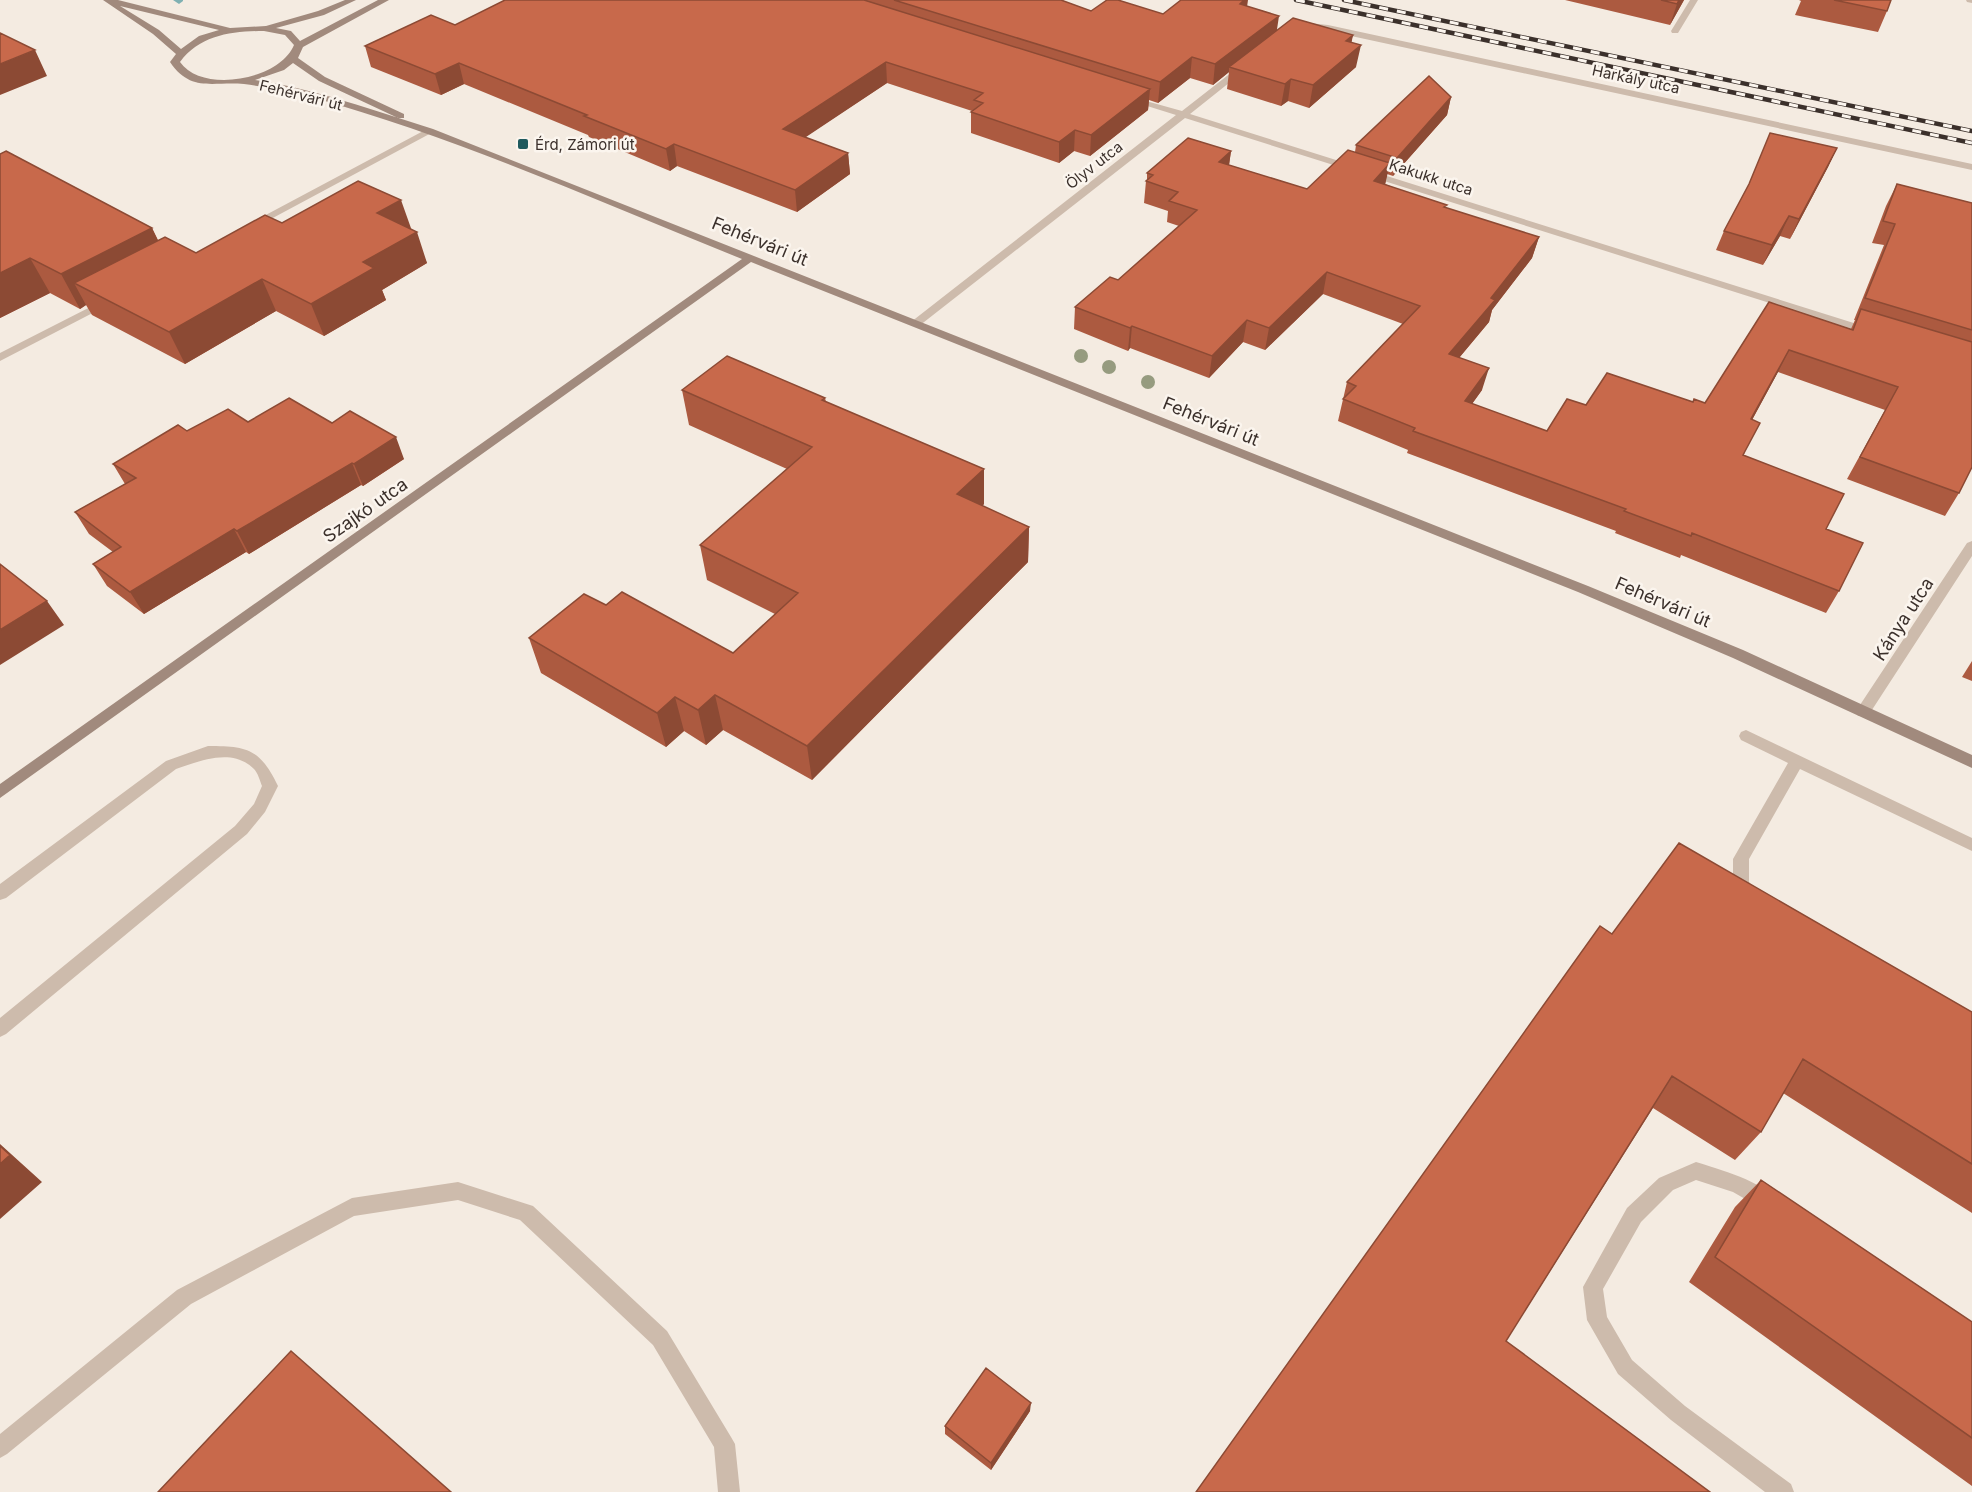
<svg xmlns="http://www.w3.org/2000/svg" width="1972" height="1492" font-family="Inter,sans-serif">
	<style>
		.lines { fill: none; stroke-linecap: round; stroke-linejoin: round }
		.stream { fill: #7fb0b2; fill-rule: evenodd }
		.lane { fill: #cdbbac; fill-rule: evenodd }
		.street { fill: #cdbbac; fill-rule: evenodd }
		.secondary { fill: #a18a7d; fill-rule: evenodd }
		.rail-casing { stroke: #3b302b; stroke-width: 4.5 }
		.rail { stroke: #fbf5ee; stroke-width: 3; stroke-dasharray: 9; stroke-linecap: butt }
		.tree { fill: #969b7f }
		.wall { fill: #ac5a40 }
		.shaded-wall { fill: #8c4a34 }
		.building { fill: #c8694b; stroke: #8c4a34; stroke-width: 1.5 }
		.poi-dot { fill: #1f5a5e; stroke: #fbf5ee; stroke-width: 2 }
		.labels { text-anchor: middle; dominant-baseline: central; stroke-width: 5; stroke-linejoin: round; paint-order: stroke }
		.far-street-label { font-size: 15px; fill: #3b302b; stroke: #fbf5ee }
		.far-poi-label { font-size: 15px; fill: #3b302b; stroke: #fbf5ee; text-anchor: start }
		.street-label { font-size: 18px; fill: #3b302b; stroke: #fbf5ee }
	</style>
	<rect width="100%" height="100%" fill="#f4ebe1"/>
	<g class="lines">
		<path class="stream" d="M173,0H183V1L179,4Z"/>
		<path class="lane" d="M427,129L435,131L256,227L247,225Z
			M106,299L110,300V304L0,361V353Z
			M1746,730L1972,838V851L1800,769L1749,859V882L1758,894L1756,899L1750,901L1744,899L1735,889L1733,884V859L1788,763L1741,740L1739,736L1741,732Z
			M208,746C248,746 260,749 278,786L265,812L247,834L6,1034L0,1037V1018L235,826L254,804L262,786C260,781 258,773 254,769C232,747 200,761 176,769L6,898L0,900V884L166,761Z
			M1696,1162C1717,1169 1766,1181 1775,1202L1773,1208L1766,1211L1733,1192L1696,1180L1673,1190L1641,1222L1603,1289L1607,1317L1632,1360L1685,1406L1791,1484L1794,1492H1765L1671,1420L1618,1374L1587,1320L1583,1287L1627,1208L1659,1178Z
			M458,1182L533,1206L667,1331L731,1437L735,1444L740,1492H718L714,1447L653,1345L520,1220L458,1200L354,1216L191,1304L7,1454L0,1458V1434L177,1290L352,1198Z"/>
		<path class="street" d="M1690,0H1698L1678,33H1672L1671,31Z
			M1966,0H1972V3L1967,2Z
			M1309,23L1328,25L1972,164V170L1328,31L1306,28L1305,26Z
			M1241,65L1249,67L1190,114L1876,330L1878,332L1876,334H1868L1185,118L919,326H911V322L1176,115L1128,100V96L1182,111Z
			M1972,541V556L1868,716H1858L1856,712L1858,708L1967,543Z"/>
		<path class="secondary" d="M103,0H118L230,28L266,26L318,11L345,0H356L324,15L276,28L291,31L300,41L378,0H389L303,47L298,58L325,77L404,114V118H398L319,81L293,63L284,70L255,80C316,89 375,111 433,129L1588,586L1743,650L1972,755V768L1733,658L1578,592L751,262L0,798V784L742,259C600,202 458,138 311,97C289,91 266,87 244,84C213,81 191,93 170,62L176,54L153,34ZM120,6L219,30L199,36L181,49L159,30ZM264,31L285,35L294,45C280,80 202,94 180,62C200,35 232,31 264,31Z"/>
		<g class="rail-casing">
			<path id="rail" d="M1296,0L1972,143
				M1344,0L1972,131"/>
		</g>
		<use href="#rail" class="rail"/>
	</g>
	<g class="tree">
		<circle cx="1081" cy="356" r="7"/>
		<circle cx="1109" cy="367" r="7"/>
		<circle cx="1148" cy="382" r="7"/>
	</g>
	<path class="wall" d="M505,0H1061L1091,11L1163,14L1247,6L1277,30L1353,35L1351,42L1356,67L1309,108L1288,101L1281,106L1227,89L1229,72L1213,85L1190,78L1158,103L1149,100L1148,110L1090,156L1074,151L1059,163L971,133V112L972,111L887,83L805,137L848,153L850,174L797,212L677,166L670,171L589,137L588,135L464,84L441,95L371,67L365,46L455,25Z
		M1565,0H1684L1670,25Z
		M1799,0H1891L1887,11L1878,32L1795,15L1801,1Z
		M1451,97L1447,115L1393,176L1387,174L1385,184L1446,208L1539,237L1532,258L1492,310L1489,322L1459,358L1482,390L1472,404L1547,431L1586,405L1693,402L1705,403L1769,302L1851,329L1855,320H1854L1884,245L1872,243L1886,206L1897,184L1972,203V467L1959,493L1945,516L1847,479L1885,410L1778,372L1752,420L1744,455L1826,529L1839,591L1826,613L1681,555L1680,558L1615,533L1616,531L1407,453L1408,450L1338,421L1347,382L1403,324L1323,294L1265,350L1243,342L1209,378L1130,348L1128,351L1074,329L1075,307L1118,280L1179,226L1167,222L1168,211L1144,203L1146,181L1147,180V173L1231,151L1229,165L1307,189L1355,152L1356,145Z
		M1837,148L1828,167L1790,239L1780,236L1763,265L1716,250L1724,231L1748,187Z
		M0,154L152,228L158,240L196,253L282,223L411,229L427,263L382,290L386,300L324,336L276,311L185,364L92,315L86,305L80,309L50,293L0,318Z
		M682,390L825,398L826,402L984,469V504L982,506L1029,527L1028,562L812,780L723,730L706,745L684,731L666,747L541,673L529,638L606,605L733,653L775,614L707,580L700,545L787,469L689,425Z
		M332,423L404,459L363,486L361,485L249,554L246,552L144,614L107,586L93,564L113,552L89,534L75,512L125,484L113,464L187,431Z
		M1972,661V681L1962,677Z
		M1612,934L1972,1012V1213L1783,1093L1761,1132L1735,1160L1653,1108L1506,1341L1196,1492Z
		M1761,1180L1972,1322V1486L1689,1282L1735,1207Z
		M1030,1411L991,1470L945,1434V1426Z"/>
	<path class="shaded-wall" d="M1244,0H1248L1246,14L1240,4Z
		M1679,0H1684L1670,25L1677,4Z
		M1279,16L1276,36L1229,67V72L1213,85L1215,64Z
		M1353,35L1349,55L1361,45L1356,67L1309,108L1313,85L1346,41Z
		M35,50L47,76L0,95V64Z
		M1192,57L1190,78L1158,103L1160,82Z
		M886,62L887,83L785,151L783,129Z
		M459,63L464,84L441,95L435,74Z
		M1291,79L1288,101L1281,106L1285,84Z
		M1150,89L1148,110L1090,156L1091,135Z
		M1451,97L1447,115L1393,176L1397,158Z
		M1075,130L1074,151L1059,163V142Z
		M674,144L677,166L670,171L666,149Z
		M1837,148L1828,167L1790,239L1799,219Z
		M1231,151L1228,172L1219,162Z
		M848,153L850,174L797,212L795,190Z
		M1390,163L1385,185L1374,181Z
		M401,200L412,231L377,213Z
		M1789,216L1780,236L1763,265L1772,245Z
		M152,228L168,262L74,283L86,305L80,309L61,274Z
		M417,232L427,263L382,290L386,300L324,336L311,304L363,262Z
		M1539,237L1532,258L1492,310L1489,322L1443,377L1449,354L1491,298Z
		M30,258L50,293L0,318V273Z
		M1327,272L1323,294L1265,350L1269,328Z
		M262,279L276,311L185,364L169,332Z
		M1247,320L1243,342L1209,378L1212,356Z
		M1132,326L1130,348L1128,351L1130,328Z
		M1789,350L1778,372L1740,442L1751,419Z
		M1489,368L1482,390L1458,423L1465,401Z
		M396,437L404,459L363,486L354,464Z
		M352,463L361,485L249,554L237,531Z
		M984,469V504L958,529L957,494Z
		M1029,527L1028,562L812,780L807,746Z
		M234,529L246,552L144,614L130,592Z
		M47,601L64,625L0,665V630Z
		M715,695L723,730L706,745L698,710Z
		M675,697L684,731L666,747L657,713Z
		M0,1144L42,1182L0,1219Z
		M1031,1403L1030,1411L991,1470V1463Z"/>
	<path class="building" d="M505,0H864L1150,89L1091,135L1075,130L1059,142L971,112L983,103L974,100L983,93L886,62L783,129L848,153L795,190L674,144L666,149L584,116L587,115L459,63L435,74L365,46L431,15L455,25Z
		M894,0H1061L1091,11L1107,0H1118L1163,14L1181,0H1244L1240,4L1279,16L1215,64L1192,57L1160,82Z
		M1661,0H1679L1677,4Z
		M1834,0H1891L1887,11Z
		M1293,18L1353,35L1346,41L1361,45L1313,85L1291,79L1285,84L1229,67Z
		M0,33L35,50L0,64Z
		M1429,76L1451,97L1397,158L1356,145Z
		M1770,133L1837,148L1799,219L1789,216L1772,245L1724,231L1749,184Z
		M1188,138L1231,151L1219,162L1307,189L1348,150L1390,163L1374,181L1447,205L1444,207L1539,237L1491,298L1495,300L1449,354L1489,368L1465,401L1547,431L1567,399L1586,405L1607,373L1693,402L1694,399L1705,403L1769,302L1853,330L1861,309L1972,342V467L1959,493L1860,457L1898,387L1789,350L1751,419L1760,423L1743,455L1844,494L1826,529L1863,543L1839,591L1692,533L1691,536L1624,511L1626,509L1413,431L1415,428L1343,399L1356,386L1347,382L1420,306L1327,272L1269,328L1247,320L1212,356L1132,326L1130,328L1075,307L1110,277L1118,280L1197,210L1169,201L1178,192L1146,181L1153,175L1147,173Z
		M6,151L152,228L61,274L30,258L0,273V154Z
		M358,181L401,200L377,213L417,232L363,262L374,268L311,304L262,279L169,332L74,283L165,237L196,253L265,215L282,223Z
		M1897,184L1972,203V330L1865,298L1895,224L1883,221Z
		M727,356L825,398L822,400L984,469L957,494L1029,527L807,746L715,695L698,710L675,697L657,713L529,638L584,594L606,605L622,592L733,653L798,593L700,545L812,447L682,390Z
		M289,398L332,423L350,411L396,437L354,464L352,463L237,531L234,529L130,592L93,564L121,547L75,512L136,478L113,464L178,425L187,431L228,409L248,422Z
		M0,564L47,601L0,630Z
		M1679,843L1972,1012V1164L1803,1059L1761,1132L1672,1076L1506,1341L1710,1492H1196L1600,926L1612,934Z
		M0,1146L10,1155L0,1164Z
		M1761,1180L1972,1322V1438L1715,1257Z
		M291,1351L451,1492H158Z
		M986,1368L1031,1403L991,1463L945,1426Z"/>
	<rect class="poi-dot" x="517" y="138" width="12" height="12" rx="3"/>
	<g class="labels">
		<g class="far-street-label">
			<text transform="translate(1636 79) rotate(12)">Harkály utca</text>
			<text transform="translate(301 95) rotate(14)">Fehérvári út</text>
			<text transform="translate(1094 165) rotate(-38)">Ölyv utca</text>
			<text transform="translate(1431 177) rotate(18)">Kakukk utca</text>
		</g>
		<g class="far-poi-label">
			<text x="535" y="144">Érd, Zámori út</text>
		</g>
		<g class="street-label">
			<text transform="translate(760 241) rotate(22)">Fehérvári út</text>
			<text transform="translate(1211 421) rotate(22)">Fehérvári út</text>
			<text transform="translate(365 510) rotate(-35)">Szajkó utca</text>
			<text transform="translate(1663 602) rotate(23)">Fehérvári út</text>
			<text transform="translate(1903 619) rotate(-57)">Kánya utca</text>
		</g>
	</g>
</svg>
